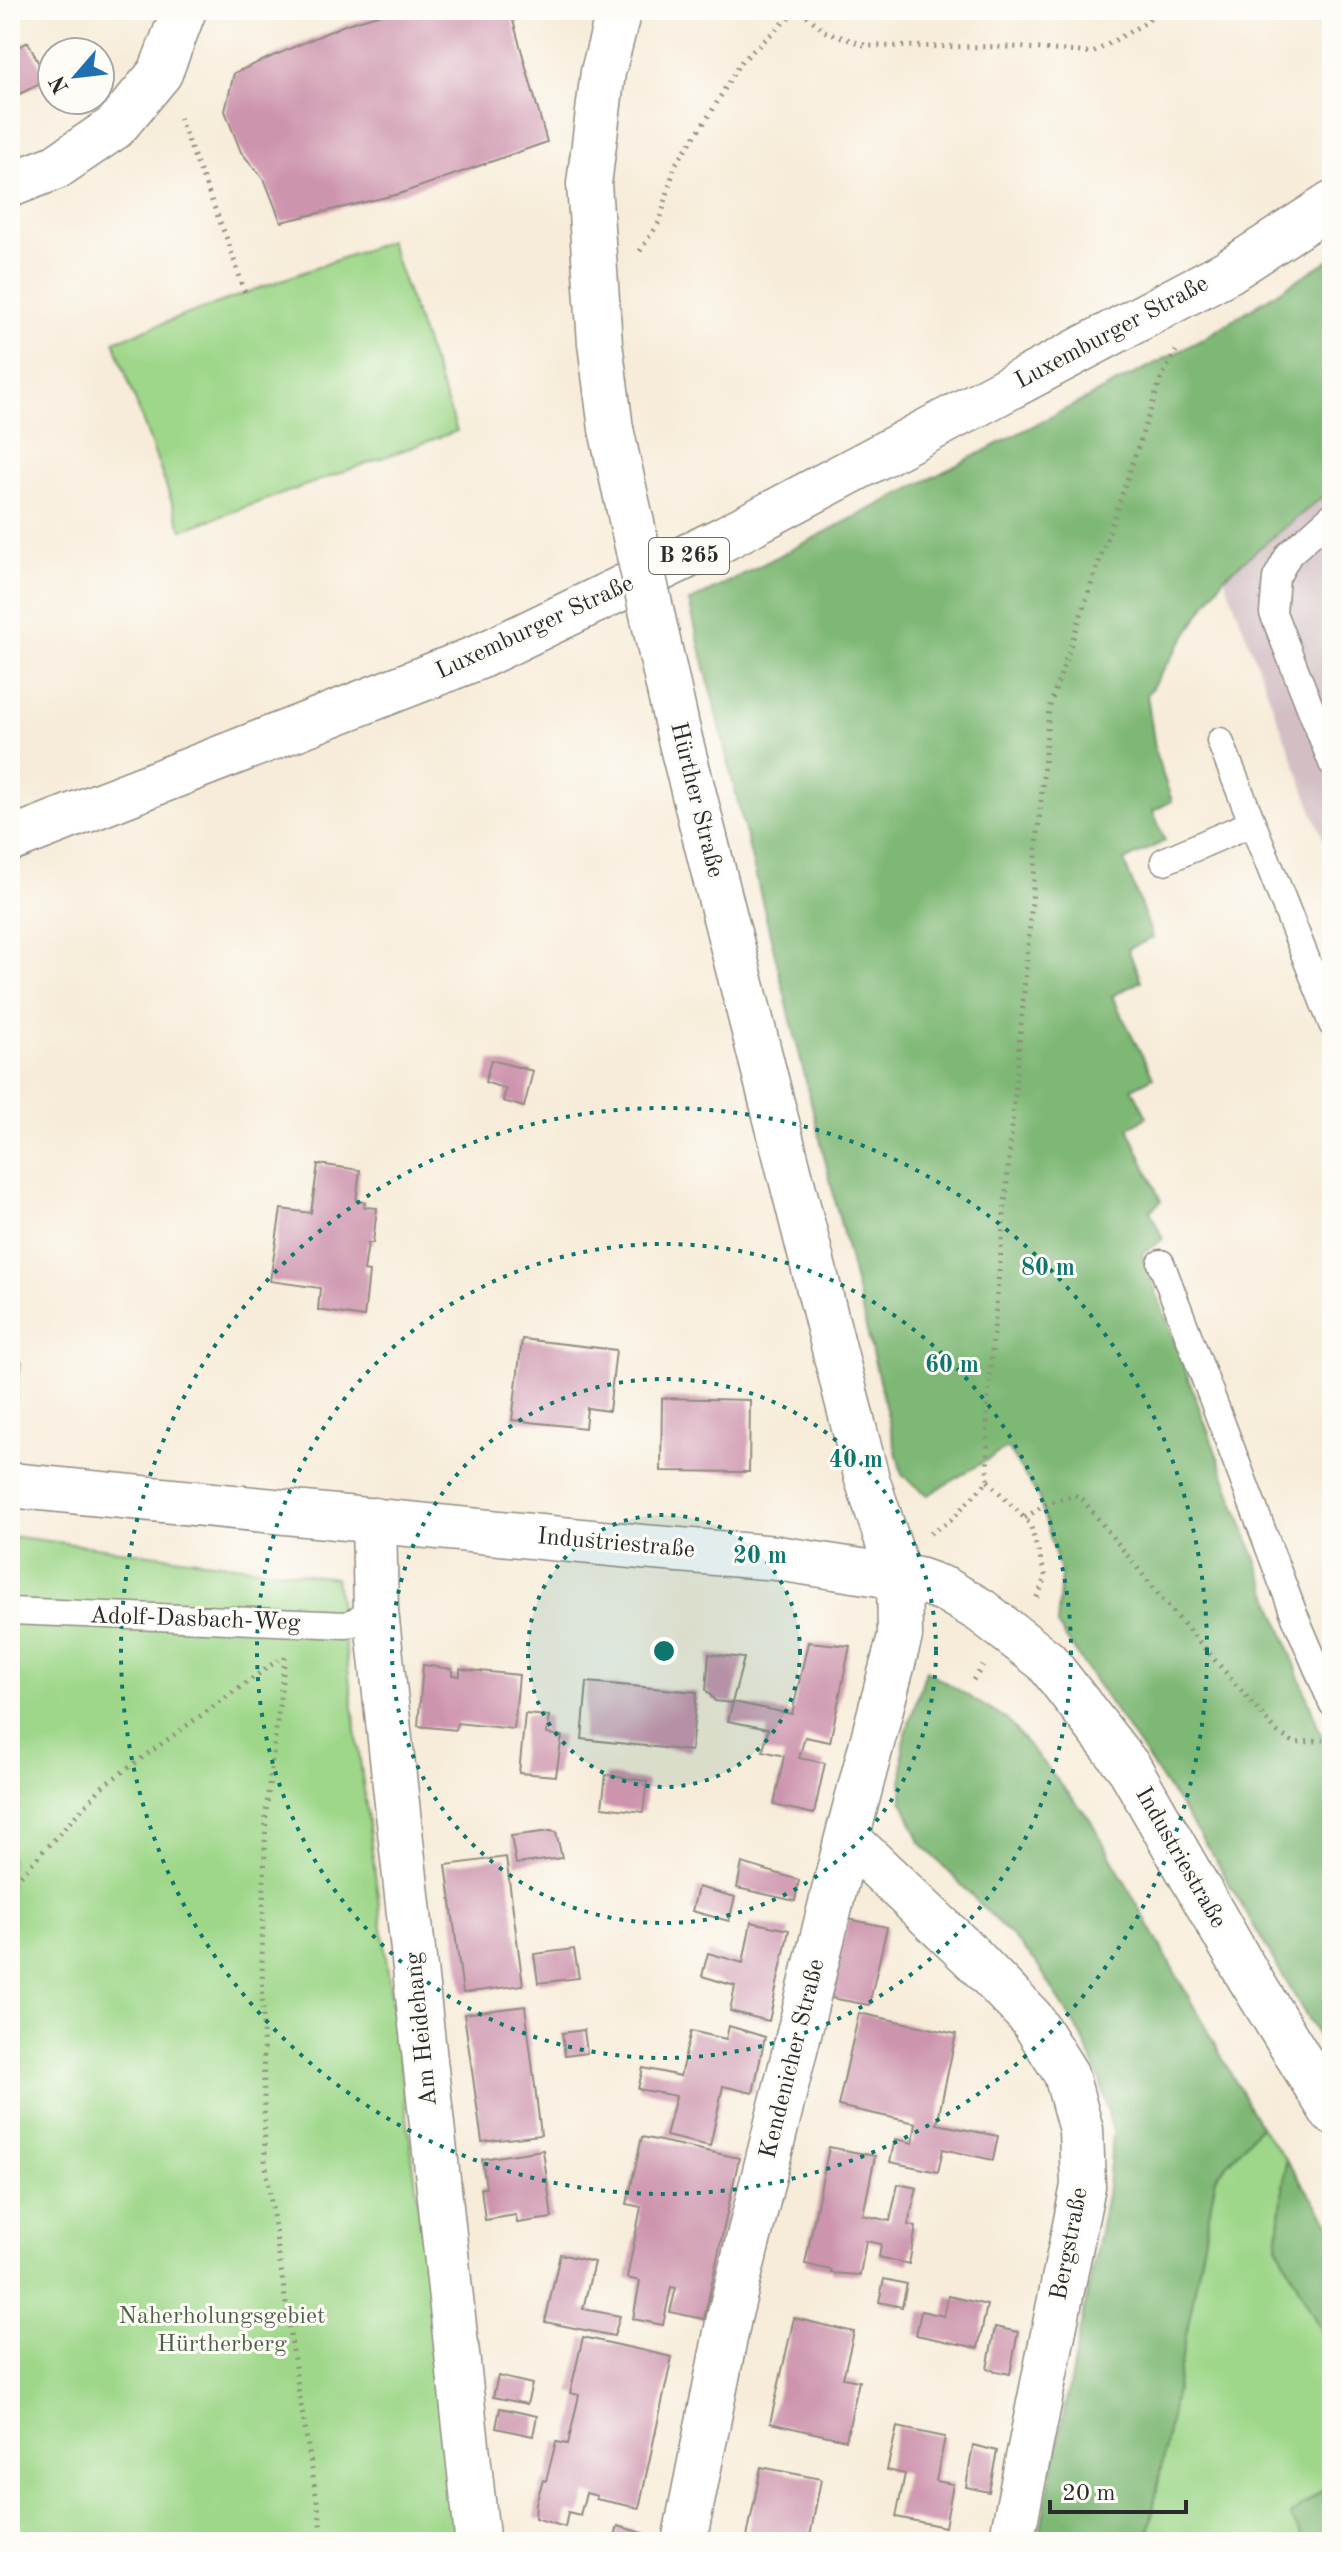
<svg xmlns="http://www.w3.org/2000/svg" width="1342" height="2552" font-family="'Old Standard TT',serif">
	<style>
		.industrial { fill: #d2bec3 }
		.green { fill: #9ed789; stroke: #64815a; stroke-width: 2 }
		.forest { fill: #7eb875; stroke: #547250; stroke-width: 2 }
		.building { fill: #cd94ad }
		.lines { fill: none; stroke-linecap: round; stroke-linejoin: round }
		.service-casing { stroke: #918c82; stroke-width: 29 }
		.minor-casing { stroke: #918c82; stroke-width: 47 }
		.secondary-casing { stroke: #918c82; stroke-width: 47 }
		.primary-casing { stroke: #918c82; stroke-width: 47 }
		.path { stroke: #918c82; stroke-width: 5; stroke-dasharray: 2 6; stroke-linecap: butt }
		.service { stroke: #fff; stroke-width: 26 }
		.minor { stroke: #fff; stroke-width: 44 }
		.secondary { stroke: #fff; stroke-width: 44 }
		.primary { stroke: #fff; stroke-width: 44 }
		.minor-bridge-casing { stroke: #918c82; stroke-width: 47; stroke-linecap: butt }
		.minor-bridge { stroke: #fff; stroke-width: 44 }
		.ring { fill: none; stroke: #0f766e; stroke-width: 4; stroke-dasharray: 4 8 }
		.labels { text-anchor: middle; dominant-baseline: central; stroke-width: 6; stroke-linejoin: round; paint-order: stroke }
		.shield { fill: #fdfcf7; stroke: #6a6a68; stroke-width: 2 }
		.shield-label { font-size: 22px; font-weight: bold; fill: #2b2b2b }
		.street-label { font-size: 24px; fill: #2b2b2b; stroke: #fdfcf7 }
		.park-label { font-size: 24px; fill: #4e5f47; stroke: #fdfcf7 }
		.centre { fill: #0f766e; stroke: #fdfcf7; stroke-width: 4 }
		.ring-label { font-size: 24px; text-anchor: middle; font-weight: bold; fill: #0f766e; stroke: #fdfcf7; stroke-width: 6; stroke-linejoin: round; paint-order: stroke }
	</style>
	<rect width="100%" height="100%" fill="#fdfcf7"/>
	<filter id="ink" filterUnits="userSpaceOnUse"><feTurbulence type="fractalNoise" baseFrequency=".0125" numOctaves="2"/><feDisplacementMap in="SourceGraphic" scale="16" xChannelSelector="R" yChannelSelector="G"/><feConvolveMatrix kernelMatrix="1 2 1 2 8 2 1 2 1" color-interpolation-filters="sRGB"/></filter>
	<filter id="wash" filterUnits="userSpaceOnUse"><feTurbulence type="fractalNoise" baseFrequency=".006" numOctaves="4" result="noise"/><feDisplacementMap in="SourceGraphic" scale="32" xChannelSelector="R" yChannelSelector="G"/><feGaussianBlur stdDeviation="1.8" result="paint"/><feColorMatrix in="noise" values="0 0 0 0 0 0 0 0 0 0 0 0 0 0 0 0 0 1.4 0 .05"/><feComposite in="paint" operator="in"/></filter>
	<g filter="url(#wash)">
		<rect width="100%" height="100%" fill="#f7ecd9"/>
		<path class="industrial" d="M1332,489V862L1224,577Z"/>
		<path class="green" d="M389,241L457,431L182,530L114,341Z
			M10,1536L336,1578L463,2542H10Z
			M1260,2126L1286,2160L1277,2245L1332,2352V2501L1324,2489L1291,2515L1306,2542H1147L1216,2177Z"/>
		<path class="forest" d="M1332,258V489L1224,577L1147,695L1156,755L1172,801L1153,811L1165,841L1124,861L1153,938L1128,949L1141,981L1112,996L1153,1077L1132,1088L1147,1117L1128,1128L1161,1201L1150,1211L1163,1239L1142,1254L1332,1764V2060L1209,1849L1057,1625L1061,1574L1038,1496L1007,1448L928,1495L902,1475L689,602L1201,340Z
			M926,1670L1007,1720L1090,1819L1260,2126L1216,2177L1147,2542H1038L1107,2195L1113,2132L1101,2083L1083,2039L1036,1962L920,1842L902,1800L903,1743Z
			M1286,2160L1332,2226V2352L1277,2245Z
			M1325,2489L1332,2501V2542H1306L1290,2516Z"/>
		<g id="blocks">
			<path class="building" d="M395,10H510L547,142L399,194L281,222L265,181L241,152L225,111L234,73L347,24Z
				M28,42L47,80L10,99V52Z
				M491,1060L533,1071L524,1107L503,1101L506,1089L485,1082Z
				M318,1164L360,1170L356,1201L365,1202L364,1207L377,1208L373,1243H368L364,1271L369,1272L364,1317L318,1310L320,1288L270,1281L281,1209L311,1213Z
				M522,1339L616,1350L609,1411L587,1408L585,1428L512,1420Z
				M10,1360L21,1362L15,1414H10Z
				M662,1398L750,1400L749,1472L661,1471Z
				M808,1642L850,1646L830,1742L805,1737L799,1758L825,1763L814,1814L774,1805L784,1756L763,1751L768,1729L728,1721L733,1702L792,1714Z
				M709,1654L744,1658L732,1703L715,1701L706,1690Z
				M423,1665L452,1669V1675L460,1676V1669L519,1675L514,1729L457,1723L456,1730L418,1726Z
				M587,1682L697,1692L691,1751L582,1739Z
				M525,1714L549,1716L547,1734L562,1736L556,1776L519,1773Z
				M606,1775L647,1781L643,1812L602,1807Z
				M550,1831L556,1832L562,1858L516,1864L511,1836Z
				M506,1857L523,1985L463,1993L446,1865Z
				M742,1863L799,1880L795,1901L737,1888Z
				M698,1887L735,1897L729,1921L692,1911Z
				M848,1919L887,1927L869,2005L831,1998Z
				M751,1922L789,1930L769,2021L730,2011L735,1986L702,1976L708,1953L743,1963Z
				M574,1949L579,1978L538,1983L534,1954Z
				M525,2006L541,2135L482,2142L464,2014Z
				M859,2013L956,2034L937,2124L998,2136L993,2160L943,2149L938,2172L890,2162L895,2139L913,2143L916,2123L838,2106Z
				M729,2026L765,2037L753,2093L723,2086L710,2146L666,2136L676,2096L638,2089L643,2068L680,2076L691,2031L726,2039Z
				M584,2030L587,2053L565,2056L562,2033Z
				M642,2137L739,2158L704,2319L670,2312L676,2288L671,2287L663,2325L633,2319L640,2281L627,2278L641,2207L627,2204Z
				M829,2147L875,2156L863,2215L890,2221L898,2184L917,2188L908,2225L916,2227L909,2264L879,2257L881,2244L866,2241L860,2275L831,2273V2270L805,2264Z
				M543,2150L552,2218L517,2223L516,2215L485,2220L481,2188H486L482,2159Z
				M560,2254L594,2262L583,2309L620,2316L614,2336L545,2322Z
				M884,2279L907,2284L902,2307L879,2302Z
				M948,2296L987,2305L978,2348L916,2335L921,2311L944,2316Z
				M794,2318L854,2332L843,2378L859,2381L846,2440L770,2423Z
				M995,2327L1018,2332L1010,2374L987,2369Z
				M583,2337L672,2357L639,2508L596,2499L597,2496L586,2493L580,2515L568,2512L565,2527L535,2518L536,2503L543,2480L546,2481L556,2442L568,2444L579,2395L570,2393Z
				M498,2376L532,2384L527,2404L493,2397Z
				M500,2408L537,2416L533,2436L496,2428Z
				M897,2427L945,2437L936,2481L953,2484L945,2527L896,2517L905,2474L887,2470Z
				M973,2445L997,2451L989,2492L966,2487Z
				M761,2467L821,2479L809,2542H746Z
				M618,2526L663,2539L662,2542H613Z"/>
		</g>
	</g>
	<g filter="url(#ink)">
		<use href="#blocks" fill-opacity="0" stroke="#918c82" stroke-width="2"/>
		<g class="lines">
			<g class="service-casing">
				<path id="service" d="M1332,516L1289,554L1276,578L1273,613L1332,763
					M1220,741L1332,1024
					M1164,861L1252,823
					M1161,1263L1294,1614L1332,1703
					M10,1611L347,1625L376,1611"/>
			</g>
			<g class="minor-casing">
				<path id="minor" d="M10,185L56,167L115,127L160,73L184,10
					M611,429L600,343L589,184L603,72L619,10
					M679,735L867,1479L899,1576L900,1636L847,1838L729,2318L684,2542
					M374,1520L376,1611L477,2537
					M847,1838L974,1959L1031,2018L1066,2074L1081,2130L1083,2186L1011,2542"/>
			</g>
			<g class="secondary-casing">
				<path id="secondary" d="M10,1485L642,1547L777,1558L918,1580L946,1590L980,1610L1046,1661L1130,1769L1249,1977L1332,2112"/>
			</g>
			<g class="primary-casing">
				<path id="primary" d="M10,840L479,657L723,539L1229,271L1332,204"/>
			</g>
			<path class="path" d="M801,10L824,31L867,46L1014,47L1093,53L1148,21L1155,10
				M179,118L228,242L245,293
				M640,251L660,221L675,165L712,111L739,64L797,10
				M988,1481L1030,1524L1046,1578L1036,1599
				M1025,1518L1047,1503L1075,1495L1083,1500L1168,1606L1278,1733L1295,1743L1323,1740
				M930,1533L951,1520L988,1481L987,1408L1049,709L1161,379L1176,351
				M285,1657L266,1811L262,1957L265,2160L298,2387L324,2542
				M973,1680L983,1666
				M10,1887L103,1786L278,1660"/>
			<use href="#service" class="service"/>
			<use href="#minor" class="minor"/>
			<use href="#secondary" class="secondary"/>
			<use href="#primary" class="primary"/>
			<g class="minor-bridge-casing">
				<path id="minor-bridge" d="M611,429L679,735"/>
			</g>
			<use href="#minor-bridge" class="minor-bridge"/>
		</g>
	</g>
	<circle cx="664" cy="1651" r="136" fill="#0f766e" fill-opacity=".12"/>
	<g class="ring">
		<circle cx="664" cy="1651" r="136"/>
		<circle cx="664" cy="1651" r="272"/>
		<circle cx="664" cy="1651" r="407"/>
		<circle cx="664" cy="1651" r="543"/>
	</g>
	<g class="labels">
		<rect class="shield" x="649" y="538" width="80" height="36" rx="6"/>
		<g class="shield-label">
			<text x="689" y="556">B 265</text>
		</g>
		<g class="street-label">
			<text transform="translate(1112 333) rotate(-28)">Luxemburger Straße</text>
			<text transform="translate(535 628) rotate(-25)">Luxemburger Straße</text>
			<text transform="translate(696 800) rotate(76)">Hürther Straße</text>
			<text transform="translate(616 1544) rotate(5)">Industriestraße</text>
			<text transform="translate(195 1620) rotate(2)">Adolf-Dasbach-Weg</text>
			<text transform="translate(1180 1858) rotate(60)">Industriestraße</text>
			<text transform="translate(422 2029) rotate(-96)">Am Heidehang</text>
			<text transform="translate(793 2059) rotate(-76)">Kendenicher Straße</text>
			<text transform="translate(1070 2244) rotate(-79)">Bergstraße</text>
		</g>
		<g class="park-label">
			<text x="222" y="2317">Naherholungsgebiet<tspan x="222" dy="28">Hürtherberg</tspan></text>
		</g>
	</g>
	<circle cx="664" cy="1651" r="12" class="centre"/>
	<g class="ring-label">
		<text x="1048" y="1275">80 m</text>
		<text x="952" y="1372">60 m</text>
		<text x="856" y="1467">40 m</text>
		<text x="760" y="1563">20 m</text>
	</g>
	<rect width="1342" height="2552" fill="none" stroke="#fdfcf7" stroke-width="40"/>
	<g transform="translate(76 76) rotate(242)"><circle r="38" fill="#fdfcf7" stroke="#a9a8a5" stroke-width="2"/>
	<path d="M0-6L14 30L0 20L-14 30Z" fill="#1f6fb2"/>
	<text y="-12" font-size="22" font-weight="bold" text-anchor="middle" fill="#2b2b2b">N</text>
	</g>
	<path d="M1050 2500v12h136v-12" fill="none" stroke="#2b2b2b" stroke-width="4"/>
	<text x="1062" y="2500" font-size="24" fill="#2b2b2b" stroke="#fdfcf7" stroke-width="6" paint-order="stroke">20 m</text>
</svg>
